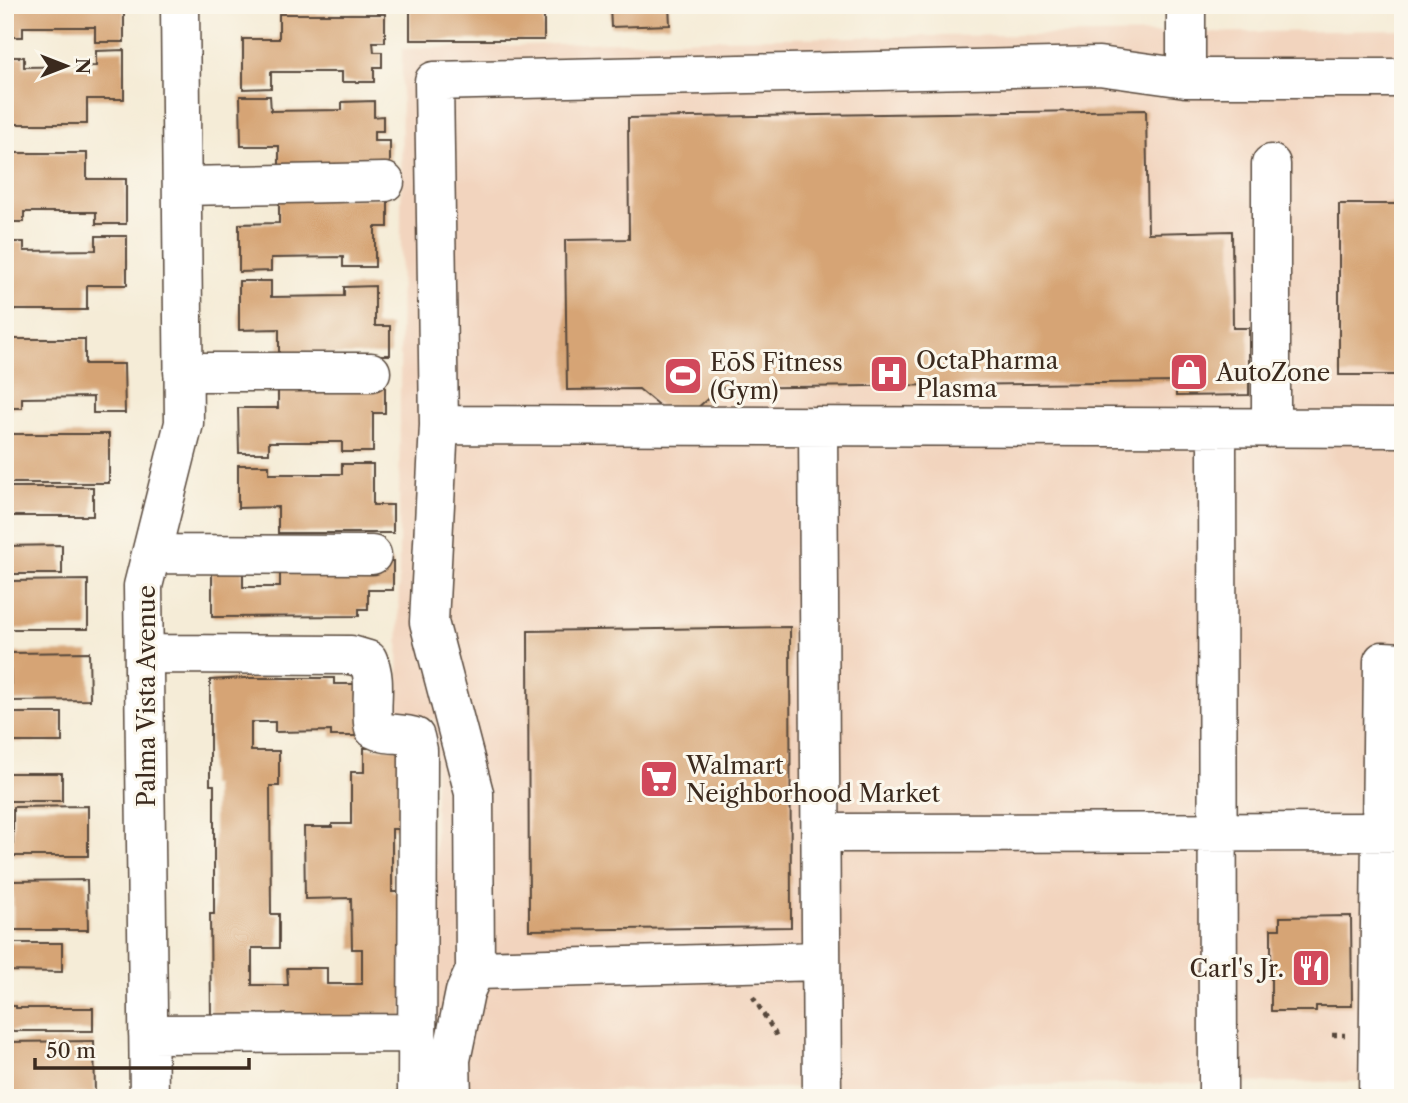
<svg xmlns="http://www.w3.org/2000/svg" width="1408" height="1103" font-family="'Libre Caslon Text',serif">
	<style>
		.built { fill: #f2d4be }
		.building { fill: #d6a475 }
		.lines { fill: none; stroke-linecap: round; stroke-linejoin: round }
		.minor-casing { stroke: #57473a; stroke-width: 41 }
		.path { stroke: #57473a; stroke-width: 4.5; stroke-dasharray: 5 5; stroke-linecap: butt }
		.minor { stroke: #fff; stroke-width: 38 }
		.labels { text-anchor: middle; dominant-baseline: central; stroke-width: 6; stroke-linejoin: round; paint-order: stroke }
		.poi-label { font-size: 24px; fill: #3b2a1e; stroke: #fbf7ec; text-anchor: start }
		.street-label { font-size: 24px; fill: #3b2a1e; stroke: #fbf7ec }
	</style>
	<rect width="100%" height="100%" fill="#fbf7ec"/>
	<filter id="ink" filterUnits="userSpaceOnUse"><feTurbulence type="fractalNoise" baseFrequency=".0143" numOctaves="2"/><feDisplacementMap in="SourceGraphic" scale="14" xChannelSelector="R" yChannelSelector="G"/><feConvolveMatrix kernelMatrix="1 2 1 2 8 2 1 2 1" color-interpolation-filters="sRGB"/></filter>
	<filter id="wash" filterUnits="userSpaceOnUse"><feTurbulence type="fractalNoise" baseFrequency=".00686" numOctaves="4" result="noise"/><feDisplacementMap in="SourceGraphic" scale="28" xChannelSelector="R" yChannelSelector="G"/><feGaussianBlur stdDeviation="1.57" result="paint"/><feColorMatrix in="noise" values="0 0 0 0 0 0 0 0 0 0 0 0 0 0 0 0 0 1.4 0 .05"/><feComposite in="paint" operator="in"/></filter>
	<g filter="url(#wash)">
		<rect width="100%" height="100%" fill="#f5ecd7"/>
		<path class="built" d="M1403,30V1081L436,1092L435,719L398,718L402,49L710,39Z"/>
		<g id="blocks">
			<path class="building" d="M5,5H124V42H95V27H23V37H5Z
				M410,5H544V40H410Z
				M610,5H669L670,25L611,27Z
				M279,14H385V42H373L374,52H382V67H374V82H342V72H271V88L243,89V39H279Z
				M124,50V99H87V124H5V57H24V67L96,66V51Z
				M240,96H270L271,111L342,110V102L374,101V117L383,116V131H374V141H390V169L279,170V146H241Z
				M1146,110L1148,233L1232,231L1233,328H1249V395L1176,396V382L720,388L680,423L639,389L567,390L565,240L629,239L628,118Z
				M5,153H87V179H126V224H96V212H24V222H5Z
				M388,198V227H375V267H343V257L271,258V271L239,272V224L279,223V199Z
				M1339,204H1403V375H1339Z
				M96,236H127V285H87V310H5V242H24V251L96,250Z
				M239,281H271V297L344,296V287L375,286V326H390V355H279V329L239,330Z
				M5,339H85V364H124L125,413H93V397L22,398V408H5Z
				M278,384H385V413H373V452H342V442H269V453H239L238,408H278Z
				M5,434H109V483H5Z
				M342,464H373V505H393V533H278V507L238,508V465H269V474H342Z
				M5,487H93V516H5Z
				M62,545V574H5V546Z
				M280,561H393V590H368V609H359V616L212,617V565H243V587H280Z
				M88,580V629H5V616H10V581Z
				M790,627L791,927L529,930L528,631Z
				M89,652L90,700L11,701L10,653Z
				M245,678H334V684H367V736H331V731L275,732V722H251V751H279V786H270L271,914H279V948H252V985H288L287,968H327V984H362V949H352L351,898L305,899L304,827H332V824H351V772H364V748H403L406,829H392V892H405L403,1020H211L210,914H214V785H210V680Z
				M5,713H62V742H5Z
				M5,773H62V801H5Z
				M88,806V856H13V807Z
				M87,880L88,930H13V881Z
				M1351,916L1352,1006H1316V1011H1271V929H1280V917Z
				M5,943H62V972L5,971Z
				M8,1006H16V1008H93V1031H8Z
				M94,1041L95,1094L5,1095V1042Z"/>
		</g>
	</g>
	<g filter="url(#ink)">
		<use href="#blocks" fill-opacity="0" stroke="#57473a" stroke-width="2"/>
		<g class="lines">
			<g class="minor-casing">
				<path id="minor" d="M1186,5V78
					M1271,164V428
					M182,186L385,182
					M183,372H371
					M439,425L1403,428
					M818,426L822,1098
					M1217,428L1218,1098
					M151,554L372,555
					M144,654L351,655L368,660C378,682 369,706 374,729C387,736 400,732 415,737L418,750L417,1098
					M821,833L1403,832
					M475,970L821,961
					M148,1034L417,1033
					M149,1098L143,586L184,423L180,5
					M452,1098L451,1060L465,992L475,970L474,793L429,622L439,425L434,81L1099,66L1186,78H1403
					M1378,1098L1383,661L1403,662"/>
			</g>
			<path class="path" d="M753,997L778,1038
				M1332,1035H1345"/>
			<use href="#minor" class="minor"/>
		</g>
	</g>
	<defs>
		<g id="shop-square" transform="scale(2.0125)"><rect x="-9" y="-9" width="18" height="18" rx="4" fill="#d1495b" stroke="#fbf7ec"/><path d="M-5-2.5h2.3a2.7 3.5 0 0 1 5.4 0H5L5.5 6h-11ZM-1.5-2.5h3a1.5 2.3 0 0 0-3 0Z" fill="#fff"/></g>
		<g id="hospital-square" transform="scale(2.0125)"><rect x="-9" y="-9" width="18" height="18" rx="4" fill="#d1495b" stroke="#fbf7ec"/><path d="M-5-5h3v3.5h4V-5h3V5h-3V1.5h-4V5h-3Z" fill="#fff"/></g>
		<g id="stadium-square" transform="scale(2.0125)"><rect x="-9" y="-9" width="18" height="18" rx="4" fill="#d1495b" stroke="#fbf7ec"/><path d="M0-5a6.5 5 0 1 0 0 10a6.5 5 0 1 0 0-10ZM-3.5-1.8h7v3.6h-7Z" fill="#fff"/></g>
		<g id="supermarket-square" transform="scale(2.0125)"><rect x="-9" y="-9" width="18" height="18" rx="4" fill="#d1495b" stroke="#fbf7ec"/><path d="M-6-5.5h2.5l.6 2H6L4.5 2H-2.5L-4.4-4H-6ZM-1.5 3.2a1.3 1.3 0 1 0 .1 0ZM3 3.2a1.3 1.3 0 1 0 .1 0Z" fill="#fff"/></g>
		<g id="restaurant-square" transform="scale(2.0125)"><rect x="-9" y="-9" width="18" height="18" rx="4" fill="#d1495b" stroke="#fbf7ec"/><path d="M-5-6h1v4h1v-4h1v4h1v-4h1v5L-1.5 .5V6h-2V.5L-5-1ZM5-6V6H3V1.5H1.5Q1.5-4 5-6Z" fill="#fff"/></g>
	</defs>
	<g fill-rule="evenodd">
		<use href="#shop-square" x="1189" y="372"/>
		<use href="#hospital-square" x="889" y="374"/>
		<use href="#stadium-square" x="683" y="376"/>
		<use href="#supermarket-square" x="659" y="779"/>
		<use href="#restaurant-square" x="1311" y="968"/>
	</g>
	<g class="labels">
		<g class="poi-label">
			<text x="916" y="360">OctaPharma<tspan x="916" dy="28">Plasma</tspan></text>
			<text x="710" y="362">EōS Fitness<tspan x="710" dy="28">(Gym)</tspan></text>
			<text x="1216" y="372">AutoZone</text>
			<text x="686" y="765">Walmart<tspan x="686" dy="28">Neighborhood Market</tspan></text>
			<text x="1284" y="968" text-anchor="end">Carl's Jr.</text>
		</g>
		<g class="street-label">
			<text transform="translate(146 696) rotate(-90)">Palma Vista Avenue</text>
		</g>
	</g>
	<rect width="1408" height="1103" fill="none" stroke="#fbf7ec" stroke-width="28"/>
	<g transform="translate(66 66) rotate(90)" stroke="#fbf7ec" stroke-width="5" paint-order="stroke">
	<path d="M0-5L12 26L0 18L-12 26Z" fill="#3b2a1e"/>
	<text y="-10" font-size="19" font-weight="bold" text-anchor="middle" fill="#3b2a1e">N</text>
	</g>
	<path d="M35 1058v10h214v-10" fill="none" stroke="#3b2a1e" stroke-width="3.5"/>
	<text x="46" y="1058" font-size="21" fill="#3b2a1e" stroke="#fbf7ec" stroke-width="5" paint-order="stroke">50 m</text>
</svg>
